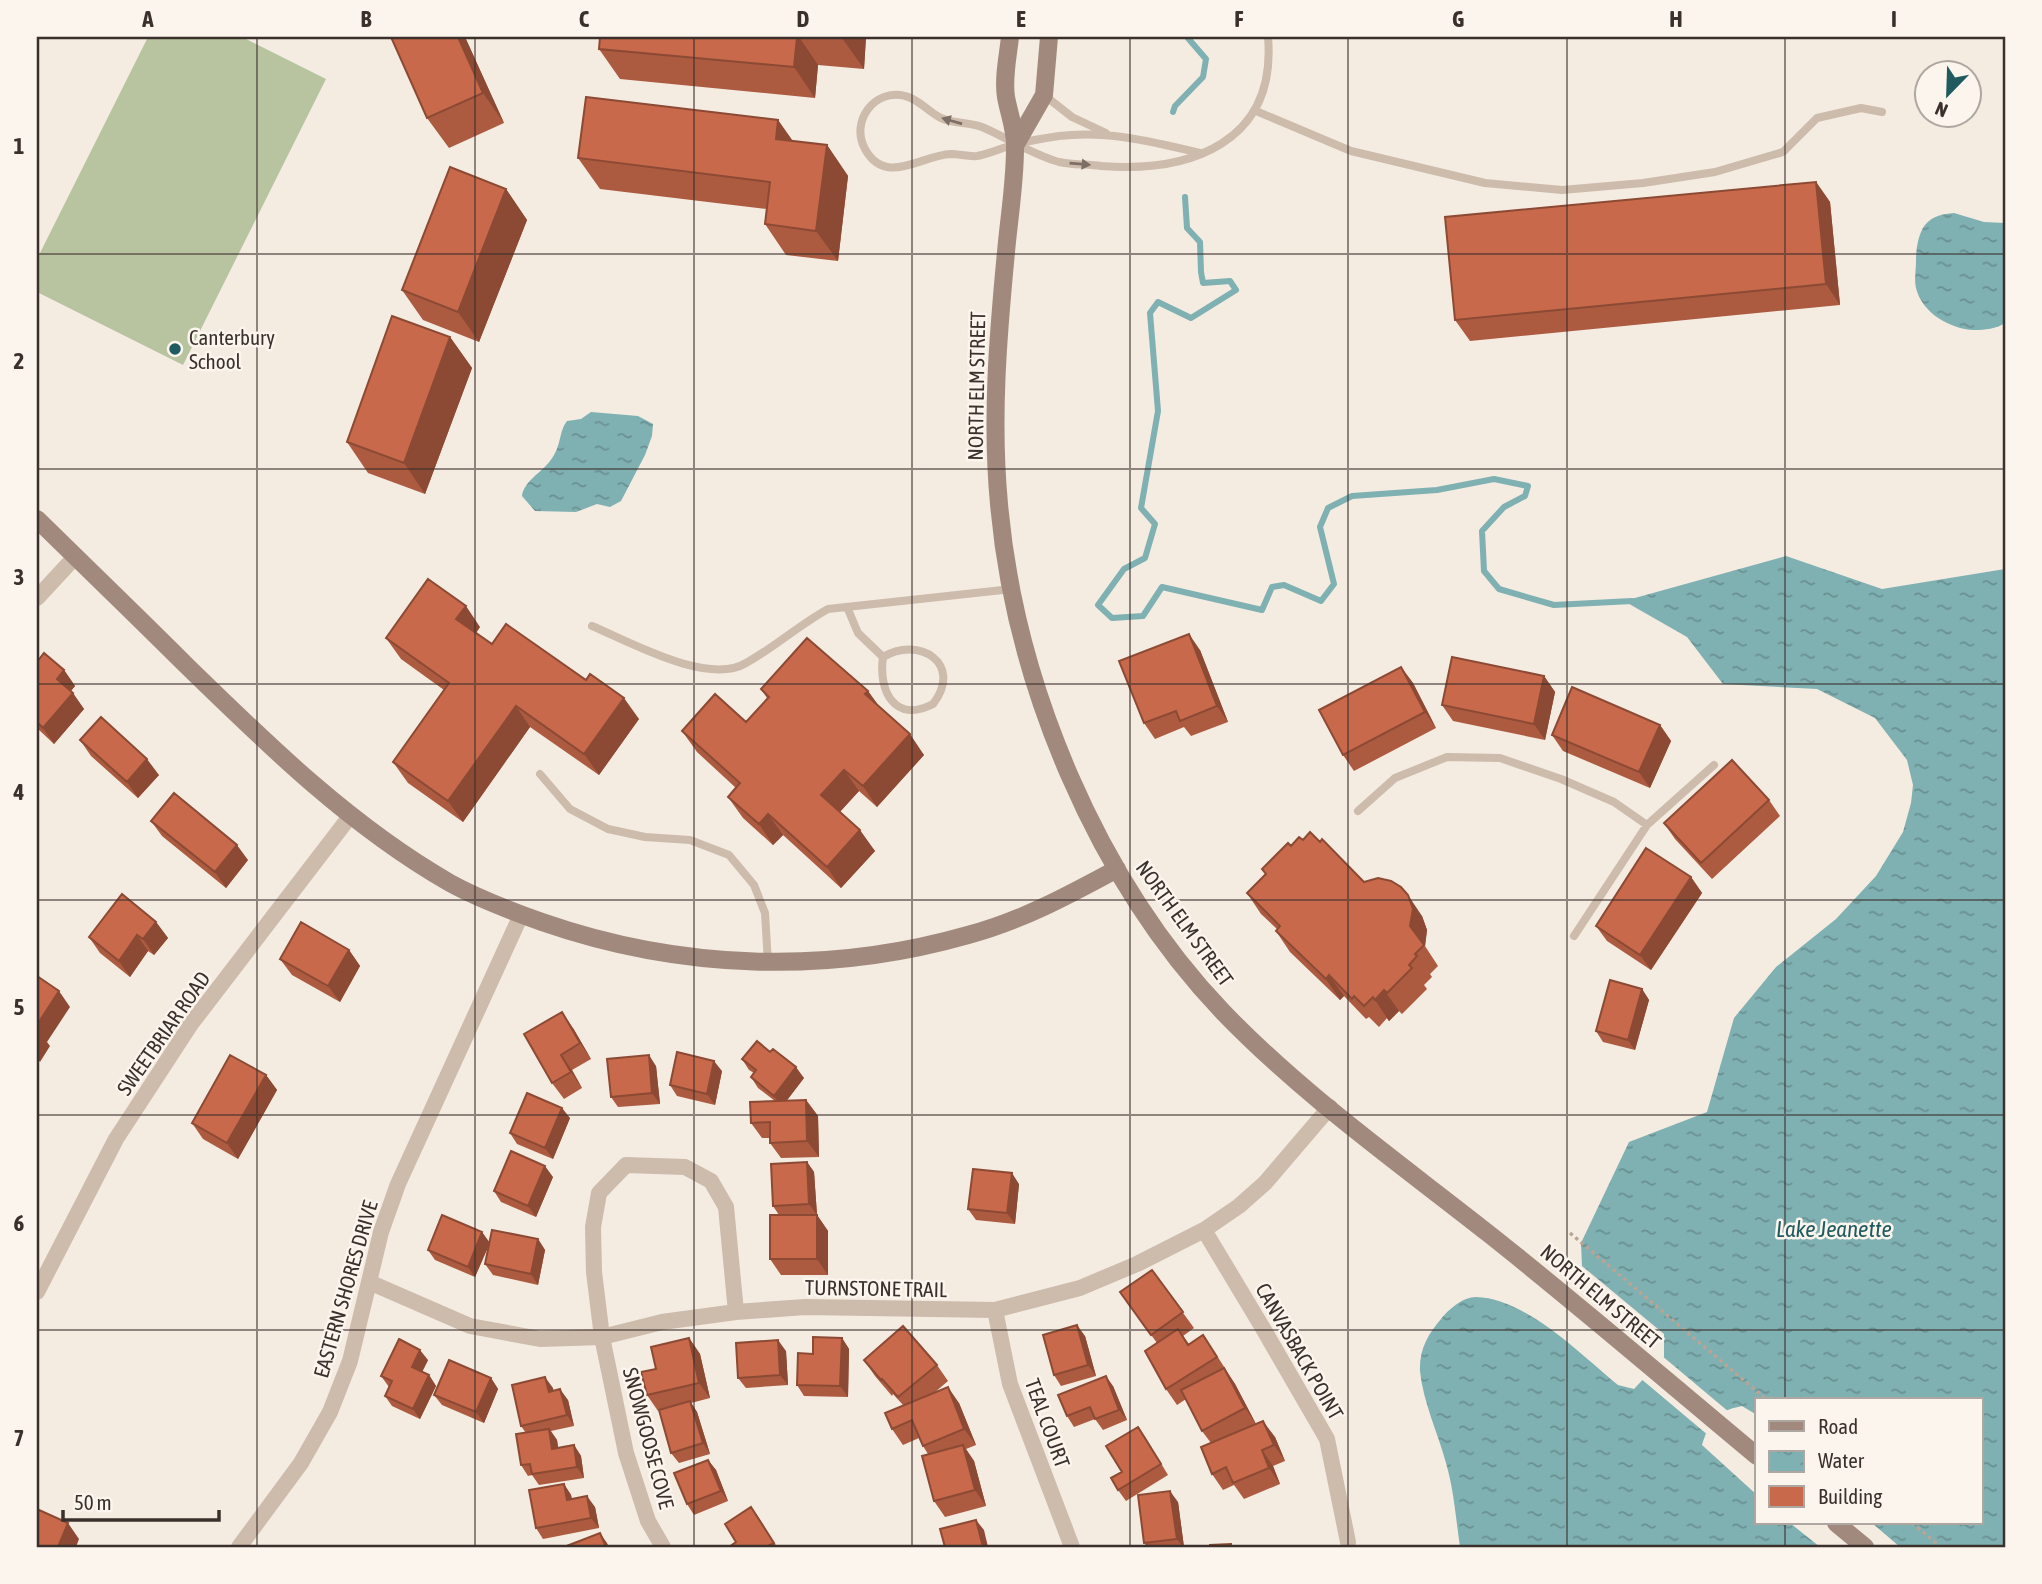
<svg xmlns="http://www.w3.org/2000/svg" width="2042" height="1584" font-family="'Asap Condensed',sans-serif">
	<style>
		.garden { fill: #b8c4a0 }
		.water { fill: url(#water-ripples) }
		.pier { fill: #f4ebe1 }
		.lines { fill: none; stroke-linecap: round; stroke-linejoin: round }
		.stream { stroke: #7fb0b2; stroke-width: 6 }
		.path { stroke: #b9a596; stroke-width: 3.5; stroke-dasharray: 3.5 3.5; stroke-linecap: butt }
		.lane { stroke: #cdbbac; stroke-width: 8 }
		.street { stroke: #cdbbac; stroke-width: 16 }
		.secondary { stroke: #a18a7d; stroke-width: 18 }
		.wall { fill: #ac5a40 }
		.shaded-wall { fill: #8c4a34 }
		.building { fill: #c8694b; stroke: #8c4a34; stroke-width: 2 }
		.oneway { fill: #7d6f65 }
		.grid { fill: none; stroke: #3b302b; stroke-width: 2; stroke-opacity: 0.55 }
		.poi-dot { fill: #1f5a5e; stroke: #fbf5ee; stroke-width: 2.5 }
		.labels { text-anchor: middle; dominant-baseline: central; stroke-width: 5; stroke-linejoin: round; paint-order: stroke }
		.poi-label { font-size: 21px; fill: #3b302b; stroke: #fbf5ee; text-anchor: start }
		.street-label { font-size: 21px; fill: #3b302b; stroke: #fbf5ee }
		.water-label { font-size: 23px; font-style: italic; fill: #1f5a5e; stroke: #fbf5ee }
		.neatline { fill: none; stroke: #3b302b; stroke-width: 2.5 }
		.grid-label { font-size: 23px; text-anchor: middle; font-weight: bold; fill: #3b302b }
	</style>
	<defs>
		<pattern id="water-ripples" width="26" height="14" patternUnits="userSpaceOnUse" patternTransform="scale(1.75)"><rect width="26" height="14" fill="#7fb0b2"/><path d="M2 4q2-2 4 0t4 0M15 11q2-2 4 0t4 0" fill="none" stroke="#699091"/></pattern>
	</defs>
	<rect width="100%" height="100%" fill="#f4ebe1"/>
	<path class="garden" d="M148,37H242L326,79L183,365L37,292V259Z"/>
	<path class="water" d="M1954,213L1984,222L2005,223V323C1996,329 1985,330 1974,330C1950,329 1922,313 1916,288C1914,280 1916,270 1916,261C1916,250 1918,234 1925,225C1932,216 1943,214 1954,213Z
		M591,412L638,416L653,424L652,436L645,455L621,501L610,507L597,504L576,512L535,511L522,496C524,481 541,473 550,461C562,446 558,433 567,421L581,419Z
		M1786,556L1882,589L2005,569V1547H1900L1872,1523H1981V1400H1757V1415L1742,1406C1714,1412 1710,1420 1702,1445L1757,1495V1523H1790L1820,1547H1460C1456,1520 1454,1490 1446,1463C1438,1433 1423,1402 1420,1371C1419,1350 1428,1334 1441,1319C1449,1309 1463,1297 1476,1297C1526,1298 1581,1355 1618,1385L1634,1389L1664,1357V1334L1582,1266L1581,1243L1629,1142L1707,1112L1734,1018L1776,967L1836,919L1876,876L1903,832L1911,803L1913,785L1907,760L1875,718L1817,689L1723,684L1687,637L1624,601Z"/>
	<path class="pier" d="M1661,1355L1729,1412L1712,1424L1709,1436L1640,1378Z"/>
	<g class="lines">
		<path class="stream" d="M1173,112L1175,106L1203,77L1206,59L1187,37
			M1185,197L1187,228L1200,242L1201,272L1203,283L1230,281L1236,290L1191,318L1158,302L1150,313L1158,411L1141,508L1155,524L1145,558L1124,569L1098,605L1112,618L1143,616L1162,587L1262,610L1272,587L1284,585L1321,601L1334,584L1320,527L1328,508L1352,496L1437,490L1494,479L1528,486L1525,496L1504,507L1482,531L1484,571L1499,589L1554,605L1632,601"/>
		<path class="path" d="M1570,1233L1767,1400
			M1912,1523L1941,1547"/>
		<path class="lane" d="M1044,95L1072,117L1106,133
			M1256,111L1351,151L1485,183L1562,190L1643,183L1715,172L1783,152L1817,118L1861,108L1882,112
			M1200,153C1154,142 1107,130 1059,136C1044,138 1028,141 1013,145C1001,148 989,154 977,156C969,157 959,154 951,154C921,155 886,187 865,149C850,122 874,88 905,96C919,99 928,112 941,118C954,124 969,122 982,127C1008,138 1031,154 1059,162C1072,165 1088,164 1101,166C1191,173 1277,142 1268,37
			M847,607L858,633L883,657C878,691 895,724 933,704C964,664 919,635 883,657
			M592,626C630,642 708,686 746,663C775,647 799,625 828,609L1012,589
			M540,774L570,809L608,829L645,837L690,840L729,855L754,885L765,913L768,963
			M1358,811L1395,778L1447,757L1500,758L1561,779L1614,802L1647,825
			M1574,936L1647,825L1714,765"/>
		<path class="street" d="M37,598L75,557
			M1204,1230L1261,1325L1327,1439L1348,1542
			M369,1282L470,1326L540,1339L602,1337L662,1322L736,1312L805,1307L995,1310L1080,1288L1137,1264L1204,1230L1239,1206L1265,1183L1330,1107
			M37,1292L116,1139L191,1024L351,815
			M995,1310L1010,1384L1072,1547
			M239,1547L301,1463L330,1412L350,1361L381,1232L398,1184L521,915
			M663,1547L648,1521L626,1453L602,1337L594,1272L593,1227L599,1193L626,1165L685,1167L711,1181L726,1207L736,1312"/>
		<path class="secondary" d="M1010,37C1008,56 1003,78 1006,97C1009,114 1016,131 1015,148C1015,183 1009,218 1006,252C998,336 991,419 999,504C1015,684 1097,880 1223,1012C1303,1095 1399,1163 1489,1234C1580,1306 1668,1382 1757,1456
			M1016,144L1044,95L1049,37
			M37,519C88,569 139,618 189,668C270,747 352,827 450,883C479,899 511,911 542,922C680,970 828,975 968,935C1021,921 1069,895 1117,869
			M1836,1523L1865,1547"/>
	</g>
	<path class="wall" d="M465,37L504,123L449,148L427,118Z
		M600,37H866L864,69L818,65L815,98L620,79L599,49Z
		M778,120L792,141L827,145L848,176L838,261L786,255L765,224L767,209L600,189L578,158Z
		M1816,182L1830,202L1840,305L1470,341L1455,320Z
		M506,189L527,220L479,342L423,320L402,290Z
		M450,337L472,368L425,494L368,473L347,442Z
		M480,627L476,633L492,644L639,719L599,775L530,727L463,822L408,783L393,762L444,690L401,659L386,638Z
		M1200,650L1228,722L1191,736L1184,727L1155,739L1144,723Z
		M37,662L64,670L75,686L71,691L84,709L54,744L37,728Z
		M1401,667L1413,683L1436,728L1354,771L1343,755Z
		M1544,676L1555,692L1545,740L1453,721L1442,705Z
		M761,689L868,691L881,709L924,755L877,807L859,791L840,812L875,851L841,888L783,835L773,845L743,818L728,797L736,788L697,752L682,731L746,722L767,698Z
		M1660,725L1671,741L1650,788L1563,751L1552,735Z
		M80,740L159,775L138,798L91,756Z
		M1769,800L1780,816L1712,879L1675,839L1664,823Z
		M151,821L248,860L226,888L162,836Z
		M1291,846L1364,882L1422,916L1427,930L1425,946L1438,966L1430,974L1432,977L1424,985L1427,989L1402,1014L1399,1011L1389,1021L1387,1018L1379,1027L1369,1017L1366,1019L1344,996L1340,1000L1290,952L1276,931L1277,929L1261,914L1247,893Z
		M1691,877L1702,893L1651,970L1607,941L1596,926Z
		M156,922L168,938L154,955L148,951L130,977L100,953L89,937Z
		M349,950L360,966L340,1002L292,975L280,959Z
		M1642,989L1649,1000L1635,1050L1603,1042L1596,1031Z
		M573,1028L591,1059L572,1070L582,1088L564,1099L552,1083L524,1034Z
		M770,1052L804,1078L786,1101L806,1100L818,1116L819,1157L781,1158L770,1143V1138H762L751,1123L775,1101L758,1088L751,1077L754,1073L749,1070L742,1059Z
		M656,1066L660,1104L618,1107L611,1097Z
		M722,1071L715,1105L677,1096L670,1085Z
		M266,1075L277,1090L238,1159L203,1139L192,1123Z
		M570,1118L553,1159L517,1144L510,1133Z
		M807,1162L814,1172L817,1215H808H817L828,1231V1275H781L770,1259L779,1215L773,1206Z
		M553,1177L536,1217L501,1202L494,1191Z
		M1019,1184L1015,1224L976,1220L968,1209Z
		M482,1232L489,1243L538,1239L545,1250L538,1285L493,1275L485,1264L489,1244L475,1277L435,1260L428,1250Z
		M1152,1270L1194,1328L1183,1336L1189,1344L1214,1351L1235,1384L1256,1424L1275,1437L1285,1461L1273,1466L1280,1484L1244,1499L1234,1485L1223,1490L1212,1474L1211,1443L1202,1431L1186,1399L1177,1405L1166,1389L1157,1343L1120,1292Z
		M1085,1336L1096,1376L1061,1386L1054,1375Z
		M689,1338L700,1354L710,1398L691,1403L697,1412L710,1454L679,1463L671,1453L659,1410L658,1411L647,1395L656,1369Z
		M842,1338L849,1349L848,1397L804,1396L797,1385Z
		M786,1351L788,1385L746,1388L738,1378Z
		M428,1360L422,1372L429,1375L436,1386L420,1419L392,1406L385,1396L389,1387L381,1376Z
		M864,1360L937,1365L948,1381L934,1393L959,1403L976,1445L966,1449L974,1461L986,1506L945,1517L934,1501L928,1454L923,1446L919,1438L903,1445L892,1429L903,1405L893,1394L892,1396L875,1376Z
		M491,1378L498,1389L484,1423L442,1405L434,1395Z
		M1113,1386L1127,1420L1103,1430L1095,1419L1074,1427L1067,1416Z
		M553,1388V1391L568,1400L574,1426L551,1431L557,1440L558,1448L574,1445L581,1456L584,1478L539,1485L532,1475L528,1476L521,1465L526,1433L521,1426Z
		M1138,1427L1168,1475L1126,1501L1118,1490L1122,1472Z
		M708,1460L716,1470L728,1501L694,1515L687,1504Z
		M564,1484L571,1495L572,1499L595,1507L599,1528L543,1539L536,1528Z
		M1178,1502L1184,1547H1147L1144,1543Z
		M751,1507L759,1518L777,1547H729L736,1542Z"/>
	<path class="shaded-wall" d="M458,37H465L504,123L483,93Z
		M797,37H799L818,65L815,98L794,67Z
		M842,37H866L864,69L842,38Z
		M778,120L800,151L776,139Z
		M827,145L848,176L838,261L816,231Z
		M1816,182L1830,202L1840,305L1826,284Z
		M506,189L527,220L479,342L458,312Z
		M450,337L472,368L425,494L404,463Z
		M466,606L480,627L471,640L456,619Z
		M1189,634L1200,650L1228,722L1217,706Z
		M1401,667L1413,683L1436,728L1425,712Z
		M64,670L75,686L68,694L57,679Z
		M1544,676L1555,692L1545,740L1534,724Z
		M868,691L883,712L865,694Z
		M73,693L84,709L54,744L43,728Z
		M624,698L639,719L599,775L584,754Z
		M516,706L530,727L463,822L448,801Z
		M1660,725L1671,741L1650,788L1639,772Z
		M910,734L924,755L877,807L863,786Z
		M147,759L159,775L138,798L127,782Z
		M844,770L859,791L836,816L821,795Z
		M768,814L783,835L773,845L759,824Z
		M860,830L875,851L841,888L827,867Z
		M237,845L248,860L226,888L215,872Z
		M1691,877L1702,893L1651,970L1640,955Z
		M1408,895L1422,916L1427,930L1425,946L1410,926Z
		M156,922L168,938L154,955L143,939Z
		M137,935L148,951L130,977L119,961Z
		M349,950L360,966L340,1002L328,986Z
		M1329,975L1344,996L1340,1000L1326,979Z
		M1642,989L1649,1000L1635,1050L1628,1040Z
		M1384,990L1399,1011L1389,1021L1375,1000Z
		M59,991L70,1007L47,1042L50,1046L40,1062L37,1058V1025Z
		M562,1012L573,1028L591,1059L580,1043Z
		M561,1055L572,1070L582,1088L571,1072Z
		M649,1055L656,1066L660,1104L652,1093Z
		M714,1061L722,1071L715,1105L707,1094Z
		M796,1067L804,1078L782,1107L774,1096Z
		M266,1075L277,1090L238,1159L227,1143Z
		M806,1100L818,1116L819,1157L807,1141Z
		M562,1108L570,1118L553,1159L545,1148Z
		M807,1162L814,1172L817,1215L809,1204Z
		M545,1166L553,1177L536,1217L528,1206Z
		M1012,1173L1019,1184L1015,1224L1007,1213Z
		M817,1215L828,1231V1275L817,1259Z
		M482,1232L490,1243L475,1277L468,1267Z
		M538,1239L545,1250L538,1285L531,1274Z
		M1077,1325L1085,1336L1096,1376L1088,1365Z
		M689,1338L700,1354L710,1398L699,1383Z
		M842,1338L849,1349L848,1397L840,1386Z
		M778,1340L786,1351L788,1385L780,1375Z
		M420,1350L428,1360L419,1378L412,1367Z
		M1224,1368L1235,1384L1256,1424L1245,1408Z
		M429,1375L436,1386L420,1419L413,1409Z
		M1106,1376L1113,1386L1127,1420L1119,1410Z
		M545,1377L553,1388L556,1403L549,1392Z
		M491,1378L498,1389L484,1423L476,1412Z
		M948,1387L959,1403L976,1445L964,1429Z
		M560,1389L568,1400L574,1426L567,1415Z
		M690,1401L697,1412L710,1454L703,1443Z
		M1263,1421L1275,1437L1285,1461L1274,1445Z
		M1138,1427L1145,1437L1168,1475L1161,1464Z
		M549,1429L557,1440L560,1459L552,1449Z
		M574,1445L581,1456L584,1478L577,1467Z
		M963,1445L974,1461L986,1506L975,1490Z
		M1262,1450L1273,1466L1280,1484L1269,1468Z
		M708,1460L716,1470L728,1501L721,1491Z
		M564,1484L571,1495L574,1510L567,1500Z
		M1170,1491L1178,1502L1184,1547H1183L1177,1539Z
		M587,1496L595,1507L599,1528L591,1518Z
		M976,1520L984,1530L988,1547H983Z
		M68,1523L79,1539L76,1547H58Z
		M600,1533L607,1543L609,1547H606Z"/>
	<path class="building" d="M391,37H458L483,93L427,118Z
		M600,37H797L794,67L599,49Z
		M586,97L778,120L776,139L827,145L816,231L765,224L770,182L578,158Z
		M450,167L506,189L458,312L402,290Z
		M1816,182L1826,284L1455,320L1445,217Z
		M392,316L450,337L404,463L347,442Z
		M428,579L466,606L456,619L492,644L506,624L586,680L590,674L624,698L584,754L516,706L448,801L393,762L449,683L386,638Z
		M1189,634L1217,706L1180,721L1176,711L1144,723L1119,661Z
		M807,638L868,691L865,694L910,734L863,786L844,770L821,795L860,830L827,867L768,814L759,824L728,797L740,783L682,731L715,694L746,722L769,697L761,689Z
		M44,653L64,670L57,679L73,693L43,728L37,722V662Z
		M1452,657L1544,676L1534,724L1442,705Z
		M1401,667L1425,712L1343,755L1319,710Z
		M1572,687L1660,725L1639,772L1552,735Z
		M101,717L147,759L127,782L80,740Z
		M1732,760L1769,800L1701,863L1664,823Z
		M174,793L237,845L215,872L151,821Z
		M1310,832L1320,842L1322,839L1364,882L1378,878L1391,881L1401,887L1408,895L1413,909L1410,926L1424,945L1415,954L1417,956L1409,965L1412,968L1387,993L1384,990L1375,1000L1373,997L1364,1006L1354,996L1352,999L1329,975L1326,979L1276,931L1280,926L1247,893L1266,874L1262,869L1288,843L1291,846L1299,837L1303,840Z
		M1646,848L1691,877L1640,955L1596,926Z
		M122,894L156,922L143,939L137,935L119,961L89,937Z
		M301,922L349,950L328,986L280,959Z
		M37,976L59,991L37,1025Z
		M1610,980L1642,989L1628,1040L1596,1031Z
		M562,1012L580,1043L561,1055L571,1072L552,1083L524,1034Z
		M757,1041L770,1052L773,1049L796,1067L774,1096L751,1077L756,1070L742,1059Z
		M677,1052L714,1061L707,1094L670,1085Z
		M230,1055L266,1075L227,1143L192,1123Z
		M649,1055L652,1093L611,1097L607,1059Z
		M527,1093L562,1108L545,1148L510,1133Z
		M806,1100L807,1141L770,1143V1122L751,1123L750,1102Z
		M511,1151L545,1166L528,1206L494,1191Z
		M807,1162L809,1204L773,1206L771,1164Z
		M973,1169L1012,1173L1007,1213L968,1209Z
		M442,1215L482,1232L468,1267L428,1250Z
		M770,1215H817V1259H770Z
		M492,1230L538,1239L531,1274L485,1264Z
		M1152,1270L1183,1312L1151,1335L1120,1292Z
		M1077,1325L1088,1365L1054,1375L1043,1335Z
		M903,1326L937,1365L898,1397L882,1379L881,1380L864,1360Z
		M1178,1329L1188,1345L1203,1335L1217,1357L1166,1389L1145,1351Z
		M813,1337L842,1338L840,1386L797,1385L798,1353L813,1354Z
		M689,1338L699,1383L647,1395L641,1372L656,1369L651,1347Z
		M399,1339L420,1350L412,1367L429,1375L413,1409L385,1396L392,1381L381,1376Z
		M778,1340L780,1375L738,1378L736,1343Z
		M449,1360L491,1378L476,1412L434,1395Z
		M1224,1368L1245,1408L1202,1431L1181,1390Z
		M1106,1376L1119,1410L1095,1419L1090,1407L1067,1416L1058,1395Z
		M545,1377L549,1392L560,1389L567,1415L521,1426L512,1385Z
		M948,1387L964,1429L923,1446L912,1420L892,1429L885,1413Z
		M690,1401L703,1443L671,1453L659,1410Z
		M1263,1421L1274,1445L1262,1450L1269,1468L1233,1483L1226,1467L1212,1474L1201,1447Z
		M1138,1427L1161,1464L1118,1490L1111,1478L1122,1472L1106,1446Z
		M549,1429L552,1449L574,1445L577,1467L532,1474L530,1464L521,1465L516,1434Z
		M963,1445L975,1490L934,1501L922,1456Z
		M708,1460L721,1491L687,1504L674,1473Z
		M564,1484L567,1500L587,1496L591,1518L536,1528L529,1490Z
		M1170,1491L1177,1539L1144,1543L1138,1495Z
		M751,1507L774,1543L766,1547H729L736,1542L725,1524Z
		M39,1510L68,1523L58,1547H37V1515Z
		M976,1520L983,1547H945L940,1529Z
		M600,1533L606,1547H564Z
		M1231,1544V1547H1210V1545Z"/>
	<defs><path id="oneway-solid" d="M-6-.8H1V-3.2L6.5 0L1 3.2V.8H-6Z" transform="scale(1.75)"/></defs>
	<g class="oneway">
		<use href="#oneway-solid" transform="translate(952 121) rotate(-164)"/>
		<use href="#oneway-solid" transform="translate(1080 164) rotate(5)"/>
	</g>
	<path class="grid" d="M257,37V1547M475,37V1547M694,37V1547M912,37V1547M1130,37V1547M1348,37V1547M1567,37V1547M1785,37V1400M37,254H2005M37,469H2005M37,684H2005M37,900H2005M37,1115H2005M37,1330H2005M1785,1523V1547"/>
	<circle class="poi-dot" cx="175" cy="349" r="7"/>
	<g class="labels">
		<g class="poi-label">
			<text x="189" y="337">Canterbury<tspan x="189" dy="24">School</tspan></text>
		</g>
		<g class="street-label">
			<text transform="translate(976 386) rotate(-89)">NORTH ELM STREET</text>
			<text transform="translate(1185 923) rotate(54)">NORTH ELM STREET</text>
			<text transform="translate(163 1033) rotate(-55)">SWEETBRIAR ROAD</text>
			<text transform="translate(876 1288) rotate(1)">TURNSTONE TRAIL</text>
			<text transform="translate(345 1289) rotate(-74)">EASTERN SHORES DRIVE</text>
			<text transform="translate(1601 1296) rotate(40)">NORTH ELM STREET</text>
			<text transform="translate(1300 1351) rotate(60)">CANVASBACK POINT</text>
			<text transform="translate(1048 1423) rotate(70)">TEAL COURT</text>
			<text transform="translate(649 1438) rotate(75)">SNOWGOOSE COVE</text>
		</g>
		<g class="water-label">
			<text x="1834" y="1229">Lake Jeanette</text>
		</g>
	</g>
	<rect width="2042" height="1584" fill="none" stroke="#fbf5ee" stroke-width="77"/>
	<rect x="1755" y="1398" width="228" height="126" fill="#fbf5ee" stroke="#aea6a0" stroke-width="2"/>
	<rect x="1769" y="1421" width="35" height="10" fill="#a18a7d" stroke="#aea6a0" stroke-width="2"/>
	<text x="1818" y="1434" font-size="21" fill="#3b302b">Road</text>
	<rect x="1769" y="1451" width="35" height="21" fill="url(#water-ripples)" stroke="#aea6a0" stroke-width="2"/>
	<text x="1818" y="1468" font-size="21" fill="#3b302b">Water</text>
	<rect x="1769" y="1486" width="35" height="21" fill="#c8694b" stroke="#aea6a0" stroke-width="2"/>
	<text x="1818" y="1504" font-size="21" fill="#3b302b">Building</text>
	<g transform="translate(1948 94) rotate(203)"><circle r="33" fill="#fbf5ee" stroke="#aea6a0" stroke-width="2"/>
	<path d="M0-5L12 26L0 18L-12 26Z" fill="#1f5a5e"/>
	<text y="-10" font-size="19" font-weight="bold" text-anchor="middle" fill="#3b302b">N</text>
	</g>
	<path d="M63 1510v10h156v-10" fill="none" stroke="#3b302b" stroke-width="3.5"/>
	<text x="74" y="1510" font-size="21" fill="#3b302b" stroke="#fbf5ee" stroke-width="5" paint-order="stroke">50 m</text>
	<rect x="38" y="38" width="1966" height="1508" class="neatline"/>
	<g class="grid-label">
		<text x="148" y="27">A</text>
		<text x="366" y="27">B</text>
		<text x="584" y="27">C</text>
		<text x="803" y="27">D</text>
		<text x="1021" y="27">E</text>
		<text x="1239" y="27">F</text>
		<text x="1458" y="27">G</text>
		<text x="1676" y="27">H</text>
		<text x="1894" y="27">I</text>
		<text x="19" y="154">1</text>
		<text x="19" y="369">2</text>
		<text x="19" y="585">3</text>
		<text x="19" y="800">4</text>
		<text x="19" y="1015">5</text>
		<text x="19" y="1231">6</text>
		<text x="19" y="1446">7</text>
	</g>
</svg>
